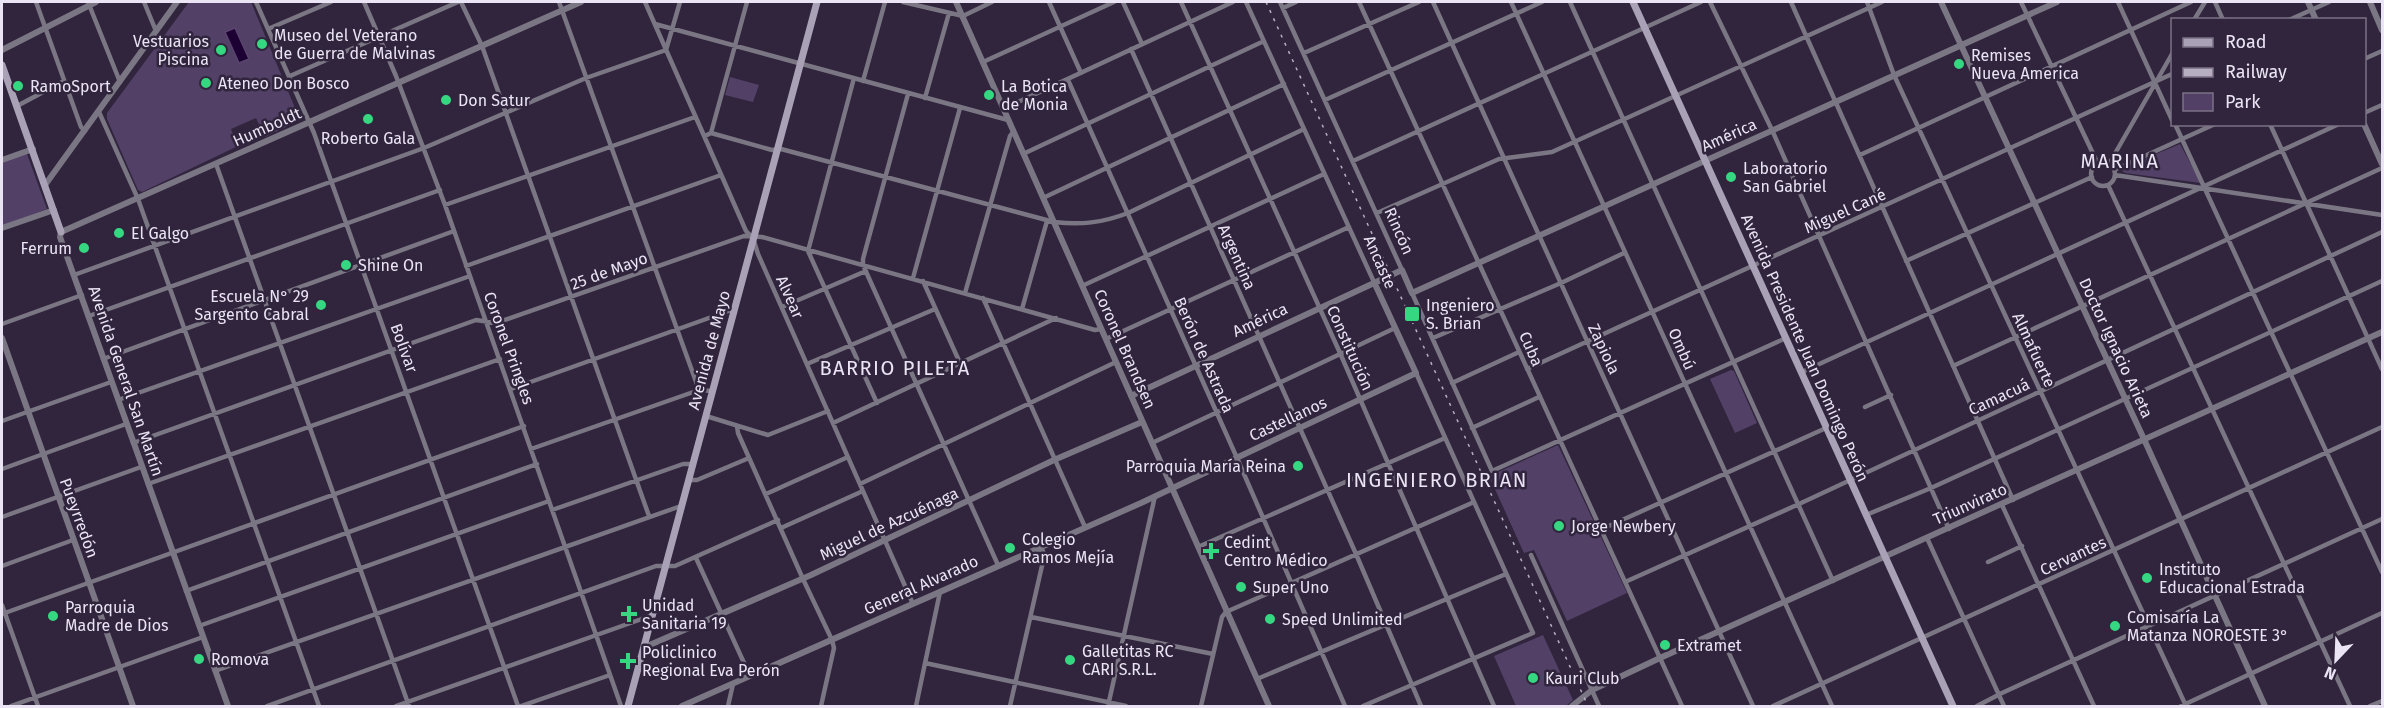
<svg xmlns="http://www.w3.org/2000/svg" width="2384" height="708" font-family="'Fira Sans',sans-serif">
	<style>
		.green { fill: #524067 }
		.water { fill: #1c0034; stroke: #5a446e; stroke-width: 1.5 }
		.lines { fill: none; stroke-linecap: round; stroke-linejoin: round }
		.minor { stroke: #7b7683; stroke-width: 4.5 }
		.tertiary { stroke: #7b7683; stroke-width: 6 }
		.secondary { stroke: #a9a1b5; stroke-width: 7 }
		.rail { stroke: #b7afc1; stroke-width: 1.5; stroke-dasharray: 3 6; stroke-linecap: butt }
		.poi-dot { fill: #35d881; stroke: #30253d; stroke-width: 2 }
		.labels { text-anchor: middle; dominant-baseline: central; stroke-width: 5; stroke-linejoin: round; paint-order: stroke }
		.poi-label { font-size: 16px; fill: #ebe4f4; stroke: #30253d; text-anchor: start }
		.street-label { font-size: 16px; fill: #ebe4f4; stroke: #30253d }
		.quarter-label { font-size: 20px; letter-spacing: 1.5px; fill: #ebe4f4; stroke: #30253d }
	</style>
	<rect width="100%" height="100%" fill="#30253d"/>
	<path class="green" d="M189,2H251L300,120L265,137L256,118L231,129L238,146L142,192L138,190L107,119V113Z
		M730,77L759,85L753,102L725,95Z
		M2180,144L2201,183L2125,173L2122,171L2125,167Z
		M27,154L47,209L2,226V162Z
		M1731,370L1734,371L1757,423L1735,433L1710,379Z
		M1558,445L1627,593L1567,621L1534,550L1524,553L1489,476Z
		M1543,635L1573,700L1566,706H1516L1494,656Z"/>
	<path class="water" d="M235,28L249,59L239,63L225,32Z"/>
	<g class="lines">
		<path class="minor" d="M36,2L81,127L85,131
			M88,2L120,82
			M144,2L156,31
			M256,2L314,133L518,706
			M364,2L396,76L445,205L621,706
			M461,2L482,46L649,516
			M559,2L699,390
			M645,2L746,231L753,238L758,254L913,604
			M903,2L963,16L992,2
			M1049,2L1081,73
			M1123,2L1142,44
			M1181,2L1340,353L1494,706
			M1246,2L1374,282
			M1280,2L1402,270
			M1359,2L1682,706
			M1433,2L1753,706
			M1511,2L1832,706
			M1570,2L1833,581
			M1710,2L1772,130L1949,529
			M1791,2L2013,500
			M1867,2L1894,75L2186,706
			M2021,2L2098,164
			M2118,2L2172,120
			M2215,2L2223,20
			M1283,8L1296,2
			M2194,20L2205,2
			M2289,20L2329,2
			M655,24L1008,120
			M268,29L331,2
			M1131,49L1356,554L1421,706
			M1304,53L1419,2
			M2364,59L2382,51
			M983,62L1114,2
			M290,76L458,2
			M854,78L808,251L877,403
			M1068,80L1237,458L1345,706
			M863,81L885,2
			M908,94L863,259V265L998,565
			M925,98L949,13
			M1325,100L1542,2
			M17,106L64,81
			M1003,109L1233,2
			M99,112L138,199L319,706
			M2364,113L2382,105
			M2175,124L2382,572
			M2270,124L2382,369
			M711,133L747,2
			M705,136L711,133L772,150L781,149L1054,222C1081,225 1102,223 1128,213L1304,129
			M1023,154L1264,41
			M1860,155L2191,2
			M1353,161L1701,2
			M2091 174a12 12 0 1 1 24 0a12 12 0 1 1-24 0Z
			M216,164L409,706
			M2109,164L2172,54
			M2114,170L2215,124
			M2115,175L2382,215
			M2108,185L2350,706
			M1043,198L1284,84
			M445,205L695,117
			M1377,213L1499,159L1552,152L1882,2
			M1906,261L2092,177
			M466,266L721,175
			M74,275L424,148L586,78L666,50L680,2
			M913,278L960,108
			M923,281L960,363
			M1082,286L1324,174
			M965,293L1010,136L1013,132
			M1412,293L1492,471L1786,338
			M983,298L1085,527
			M782,307L866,271
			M1022,309L1047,221
			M89,316L440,190
			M2,324L82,295
			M1433,338L1561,283L1624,253
			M1106,339L1349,227
			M103,359L454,231
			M807,364L935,309
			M1953,366L2382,168
			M1527,369L2172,74
			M1802,372L2339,124
			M1452,383L1519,352
			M511,389L734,309
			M118,400L470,276
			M1865,407L1891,395
			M706,416L768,435L828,411
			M2,421L111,382
			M833,423L1056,318
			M737,426L738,433L803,579L832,640L834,648L821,706
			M1472,428L1539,397
			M133,443L476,320L496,323L744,236L762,237L1095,330L1101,329
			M1152,443L1395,328
			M531,449L699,390L712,391
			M2,469L126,424
			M688,480H697L749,458
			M148,484L500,359
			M860,484L1116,362
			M766,494L848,457
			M2002,505L2094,706
			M552,510L683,464H693
			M1866,515L1931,488L2382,281
			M2,517L141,467
			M781,528L863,491
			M1600,530L1826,428
			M1927,538L2004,706
			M1198,547L1445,438
			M1531,555L1599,706
			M696,558L750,676
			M1988,562L2022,546
			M2,566L73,540
			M1625,582L1799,504L2382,232
			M186,591L537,464
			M2,605L38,706
			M2,614L524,426
			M1031,617L1213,654
			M199,626L549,501
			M925,663L1126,706
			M215,671L681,506
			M1257,679L1506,574
			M11,706L203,637
			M267,706L656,566H675L778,520
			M396,706L653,615
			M521,706L610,675
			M728,706L733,684
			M916,706L940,592
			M1010,706L1044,557L1043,551L1037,548
			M1108,706L1155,496
			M1201,706L1222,617L1226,612L1474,502
			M1363,706L1533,633L1416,373
			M1773,706L2382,427
			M1977,706L2002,693L2382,519
			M2181,706L2382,613
			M2370,706L2382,701"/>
		<path class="tertiary" d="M956,2L1269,706
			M1941,2L2143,437L2265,706
			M2308,2L2316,20
			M2370,2L2382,30
			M2,50L96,2
			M2364,124L2382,164
			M2,160L33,149
			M45,185L177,2
			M2,228L54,210
			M2,338L133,706
			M1131,396L1402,270L1412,293L2057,2
			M645,647L811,575L1054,460L1142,422
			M228,706L60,237L61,232L581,2
			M682,706L1141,503L1416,373L1374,282
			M1572,706L1592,690L1660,658L2382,332"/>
		<path class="secondary" d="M1633,2L1953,706
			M2,65L61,232
			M628,706L817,2"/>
		<path class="rail" d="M1266,2L1588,706"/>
	</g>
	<g class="poi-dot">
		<circle cx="262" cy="44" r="6"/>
		<circle cx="221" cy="50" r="6"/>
		<circle cx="1959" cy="64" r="6"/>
		<circle cx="206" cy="83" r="6"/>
		<circle cx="18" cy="86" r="6"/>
		<circle cx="989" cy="95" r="6"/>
		<circle cx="446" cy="100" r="6"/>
		<circle cx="368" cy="119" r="6"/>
		<circle cx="1731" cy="177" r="6"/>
		<circle cx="119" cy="233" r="6"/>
		<circle cx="84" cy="248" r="6"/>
		<circle cx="346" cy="265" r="6"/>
		<circle cx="321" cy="305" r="6"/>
		<rect x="1404" y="306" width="16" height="16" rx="3"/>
		<circle cx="1298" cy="466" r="6"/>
		<circle cx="1559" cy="526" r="6"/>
		<circle cx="1010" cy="548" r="6"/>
		<path d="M1208 542h6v6h6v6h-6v6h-6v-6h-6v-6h6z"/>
		<circle cx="2147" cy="578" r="6"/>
		<circle cx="1241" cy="587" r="6"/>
		<path d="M626 605h6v6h6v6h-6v6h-6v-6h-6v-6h6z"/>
		<circle cx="53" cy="616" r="6"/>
		<circle cx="1270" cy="619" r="6"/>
		<circle cx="2115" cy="626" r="6"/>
		<circle cx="1665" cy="645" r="6"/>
		<circle cx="199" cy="659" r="6"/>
		<circle cx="1070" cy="660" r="6"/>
		<path d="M625 652h6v6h6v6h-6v6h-6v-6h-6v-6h6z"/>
		<circle cx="1533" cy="678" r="6"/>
	</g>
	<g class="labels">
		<g class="poi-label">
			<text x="274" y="35">Museo del Veterano<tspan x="274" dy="18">de Guerra de Malvinas</tspan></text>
			<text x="209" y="41" text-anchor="end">Vestuarios<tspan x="209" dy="18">Piscina</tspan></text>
			<text x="1971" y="55">Remises<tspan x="1971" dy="18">Nueva America</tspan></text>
			<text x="218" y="83">Ateneo Don Bosco</text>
			<text x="30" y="86">RamoSport</text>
			<text x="1001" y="86">La Botica<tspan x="1001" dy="18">de Monia</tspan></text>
			<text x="458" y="100">Don Satur</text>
			<text x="368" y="138" text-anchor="middle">Roberto Gala</text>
			<text x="1743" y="168">Laboratorio<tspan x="1743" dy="18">San Gabriel</tspan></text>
			<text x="131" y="233">El Galgo</text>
			<text x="72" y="248" text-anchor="end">Ferrum</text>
			<text x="358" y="265">Shine On</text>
			<text x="309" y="296" text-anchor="end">Escuela N° 29<tspan x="309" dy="18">Sargento Cabral</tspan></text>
			<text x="1426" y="305">Ingeniero<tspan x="1426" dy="18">S. Brian</tspan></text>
			<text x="1286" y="466" text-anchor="end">Parroquia María Reina</text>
			<text x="1571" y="526">Jorge Newbery</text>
			<text x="1022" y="539">Colegio<tspan x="1022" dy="18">Ramos Mejía</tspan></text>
			<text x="1224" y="542">Cedint<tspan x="1224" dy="18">Centro Médico</tspan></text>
			<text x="2159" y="569">Instituto<tspan x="2159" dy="18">Educacional Estrada</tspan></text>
			<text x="1253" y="587">Super Uno</text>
			<text x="642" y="605">Unidad<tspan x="642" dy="18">Sanitaria 19</tspan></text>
			<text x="65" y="607">Parroquia<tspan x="65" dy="18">Madre de Dios</tspan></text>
			<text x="2127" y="617">Comisaría La<tspan x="2127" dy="18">Matanza NOROESTE 3°</tspan></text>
			<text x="1282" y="619">Speed Unlimited</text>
			<text x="1677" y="645">Extramet</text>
			<text x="1082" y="651">Galletitas RC<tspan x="1082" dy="18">CARI S.R.L.</tspan></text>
			<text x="642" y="652">Policlinico<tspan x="642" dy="18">Regional Eva Perón</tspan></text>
			<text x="211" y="659">Romova</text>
			<text x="1545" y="678">Kauri Club</text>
		</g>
		<g class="street-label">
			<text transform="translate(267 127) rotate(-24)">Humboldt</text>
			<text transform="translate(1729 135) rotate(-24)">América</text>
			<text transform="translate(1845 211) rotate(-24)">Miguel Cané</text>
			<text transform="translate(1399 231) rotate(66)">Rincón</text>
			<text transform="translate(1237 257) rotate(66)">Argentina</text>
			<text transform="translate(1380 262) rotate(66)">Ancaste</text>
			<text transform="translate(609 271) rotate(-20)">25 de Mayo</text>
			<text transform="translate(790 297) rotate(66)">Alvear</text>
			<text transform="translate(1260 320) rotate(-25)">América</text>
			<text transform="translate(404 348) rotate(70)">Bolívar</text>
			<text transform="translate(509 348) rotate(70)">Coronel Pringles</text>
			<text transform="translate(1350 348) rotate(66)">Constitución</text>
			<text transform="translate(1805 348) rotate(66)">Avenida Presidente Juan Domingo Perón</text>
			<text transform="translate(2116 348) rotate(65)">Doctor Ignacio Arieta</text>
			<text transform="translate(1125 349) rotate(66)">Coronel Brandsen</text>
			<text transform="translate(1531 349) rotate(66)">Cuba</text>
			<text transform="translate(1604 349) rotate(65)">Zapiola</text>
			<text transform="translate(1682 349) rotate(66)">Ombú</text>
			<text transform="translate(709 350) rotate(-75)">Avenida de Mayo</text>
			<text transform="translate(2034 350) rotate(65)">Almafuerte</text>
			<text transform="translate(1204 355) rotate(66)">Berón de Astrada</text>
			<text transform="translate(126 381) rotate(71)">Avenida General San Martín</text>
			<text transform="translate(1999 397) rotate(-25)">Camacuá</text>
			<text transform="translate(1288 419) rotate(-25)">Castellanos</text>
			<text transform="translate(1970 504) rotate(-24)">Triunvirato</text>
			<text transform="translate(79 518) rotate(70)">Pueyrredón</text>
			<text transform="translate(889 524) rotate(-25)">Miguel de Azcuénaga</text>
			<text transform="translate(2073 556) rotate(-25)">Cervantes</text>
			<text transform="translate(921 585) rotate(-24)">General Alvarado</text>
		</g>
		<g class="quarter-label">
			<text x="2120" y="161">MARINA</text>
			<text x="895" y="368">BARRIO PILETA</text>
			<text x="1437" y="480">INGENIERO BRIAN</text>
		</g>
	</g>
	<rect width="2384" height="708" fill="none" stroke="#ebe4f4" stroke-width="6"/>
	<rect x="2171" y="18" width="195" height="108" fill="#30253d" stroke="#7b7186" stroke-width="1.5"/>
	<rect x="2183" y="38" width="30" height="9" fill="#a9a1b5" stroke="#7b7186" stroke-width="1.5"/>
	<text x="2225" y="48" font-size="18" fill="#ebe4f4">Road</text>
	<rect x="2183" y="68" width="30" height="9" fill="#b7afc1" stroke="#7b7186" stroke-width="1.5"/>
	<text x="2225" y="78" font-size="18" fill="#ebe4f4">Railway</text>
	<rect x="2183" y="93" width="30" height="18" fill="#524067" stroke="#7b7186" stroke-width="1.5"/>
	<text x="2225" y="108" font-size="18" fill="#ebe4f4">Park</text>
	<g transform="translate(2336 660) rotate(203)" stroke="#30253d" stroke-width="4.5" paint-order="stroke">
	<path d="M0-4.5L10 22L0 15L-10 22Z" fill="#ebe4f4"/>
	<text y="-9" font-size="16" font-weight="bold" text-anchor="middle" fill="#ebe4f4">N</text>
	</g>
</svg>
